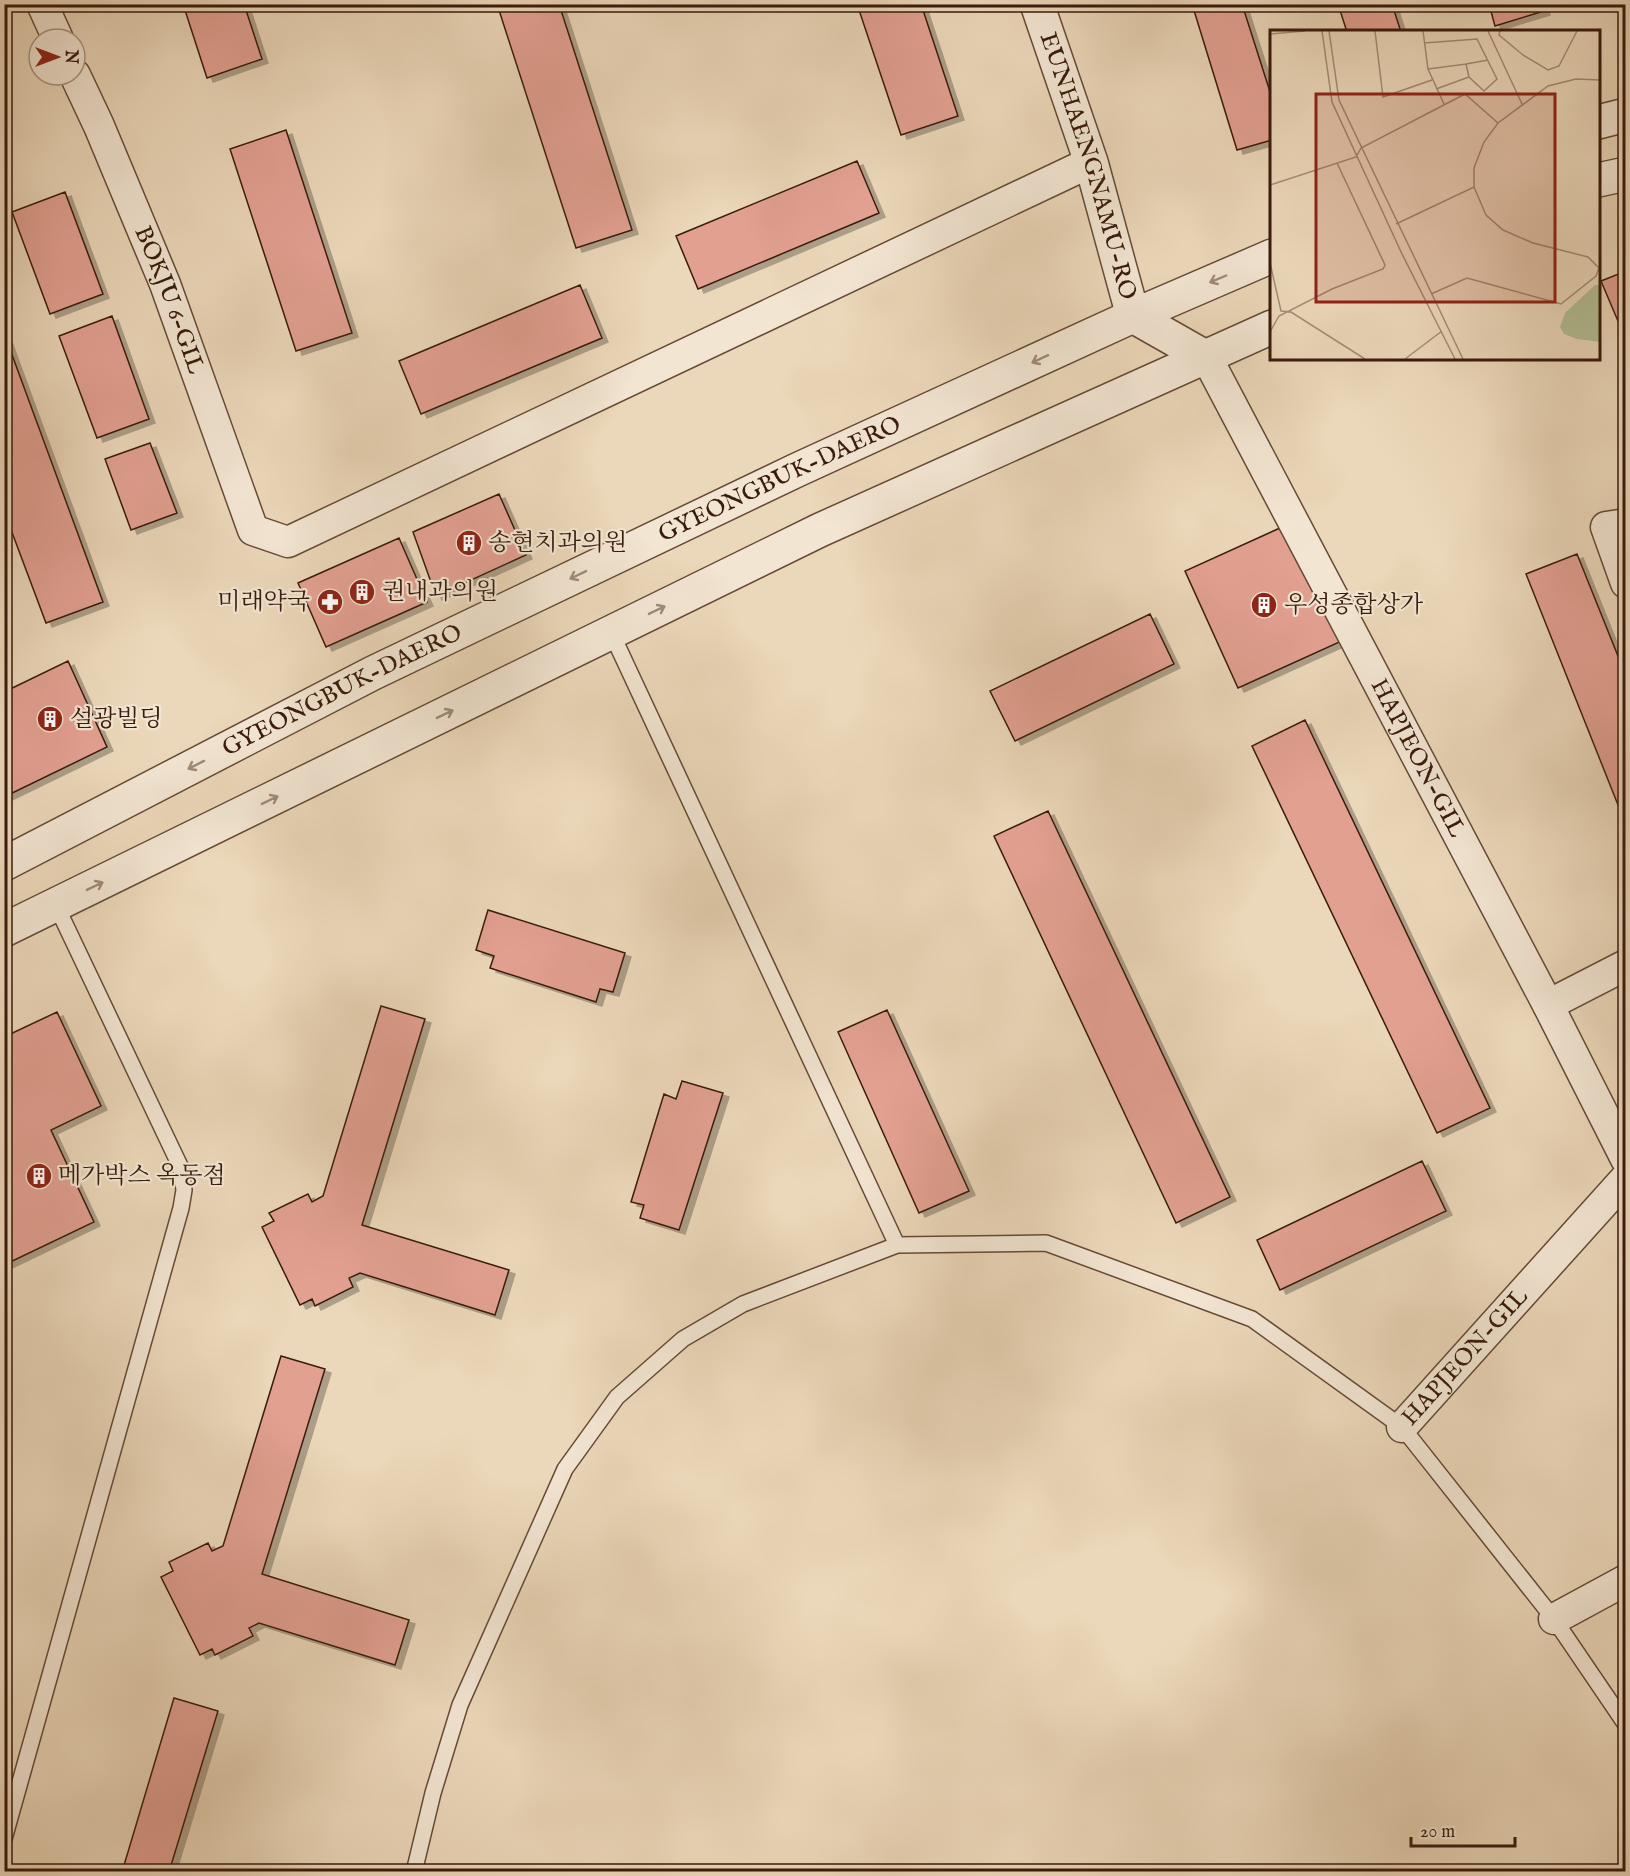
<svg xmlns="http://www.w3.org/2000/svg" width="1630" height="1876" font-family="'IM FELL English','Noto Serif KR',serif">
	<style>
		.building { fill: #e2a091; stroke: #391b0c; stroke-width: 1.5; filter: url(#shadow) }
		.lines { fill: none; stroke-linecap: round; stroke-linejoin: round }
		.service-casing { stroke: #664a37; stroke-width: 18 }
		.minor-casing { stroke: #664a37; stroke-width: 33 }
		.tertiary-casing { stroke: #664a37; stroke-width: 36 }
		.service { stroke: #f2e5d2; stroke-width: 15 }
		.minor { stroke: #f2e5d2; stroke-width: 30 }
		.tertiary { stroke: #f2e5d2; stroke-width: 33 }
		.oneway { stroke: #9f8a79 }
		.labels { text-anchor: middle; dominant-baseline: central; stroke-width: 4.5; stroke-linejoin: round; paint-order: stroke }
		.street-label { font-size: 24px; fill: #391b0c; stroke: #f2e5d2 }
		.poi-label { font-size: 24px; fill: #391b0c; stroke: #f2e5d2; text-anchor: start }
		.inset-road { fill: none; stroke: #a48c74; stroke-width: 1.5 }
		.view { fill: #8f2418; fill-opacity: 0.15; stroke: #8f2418; stroke-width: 3 }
		.inset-edge { fill: none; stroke: #391b0c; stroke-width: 3 }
	</style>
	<defs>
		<filter id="shadow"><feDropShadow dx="6" dy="4" stdDeviation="0" flood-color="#0004"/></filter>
	</defs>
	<rect width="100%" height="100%" fill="#ebd7b9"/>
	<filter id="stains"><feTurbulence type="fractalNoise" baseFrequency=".00333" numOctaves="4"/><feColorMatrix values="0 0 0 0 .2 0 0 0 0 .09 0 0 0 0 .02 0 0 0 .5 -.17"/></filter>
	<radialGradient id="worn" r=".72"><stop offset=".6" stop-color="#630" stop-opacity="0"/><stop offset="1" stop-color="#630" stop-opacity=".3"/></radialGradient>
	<path class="building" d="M183,4H244L262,59L207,78Z
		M497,4H559L632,230L576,248Z
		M857,4H921L958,116L901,135Z
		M1192,4H1242L1272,98V140L1237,150Z
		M1338,4H1392L1401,32H1347Z
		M1489,4H1542L1544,11L1495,26Z
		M286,130L352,333L296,351L230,149Z
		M857,161L879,213L698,289L676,236Z
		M65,192L103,294L50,314L12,212Z
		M1626,271V340L1601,281Z
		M580,285L602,338L421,414L399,361Z
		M112,316L149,419L97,438L59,336Z
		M4,333L103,602L46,623L4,511Z
		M150,443L177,513L131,530L105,459Z
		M499,494L526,555L436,596L413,532Z
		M1291,523L1344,640L1238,688L1185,571Z
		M399,538L427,602L326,647L298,583Z
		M1577,554L1626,676V825L1526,574Z
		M1150,614L1174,664L1015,741L990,691Z
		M68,661L107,747L4,797V692Z
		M1305,720L1490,1108L1437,1133L1252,746Z
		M1048,811L1230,1197L1176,1223L994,836Z
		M488,910L625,953L613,992L600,989L596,1002L490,968L494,956L476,950Z
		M381,1006L425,1019L362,1225L509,1270L495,1315L360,1273L349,1278L353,1287L315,1306L312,1299L300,1305L262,1227L274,1221L269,1213L308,1194L312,1202L323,1196Z
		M887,1010L969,1191L919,1213L838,1032Z
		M57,1012L101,1106L51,1130L94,1222L4,1265V1037Z
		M682,1081L723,1093L679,1230L640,1218L644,1205L631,1202L664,1094L676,1099Z
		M1422,1161L1446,1211L1280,1290L1257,1240Z
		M281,1356L325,1369L262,1574L409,1620L395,1665L259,1623L249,1628L253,1636L215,1655L212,1649L200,1655L161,1577L173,1571L169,1562L208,1543L212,1551L223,1546Z
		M174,1698L218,1711L169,1872H122Z"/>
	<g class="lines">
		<g class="service-casing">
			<path id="service" d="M897,1245L1046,1243L1252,1319L1402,1427L1554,1619L1626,1725
				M4,1839L181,1208L184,1190L181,1168L56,905
				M414,1872L433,1793L460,1705L565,1469L617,1397L683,1339L743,1304L897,1245L611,632"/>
		</g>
		<g class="minor-casing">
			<g id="minor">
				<path d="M42,4L58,39"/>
				<path id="s1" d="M75,75L99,126L165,284L253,530L288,542L1091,162"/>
				<path id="s2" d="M1207,358L1548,1005L1626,1159"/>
				<path d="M1626,524L1606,527L1626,583"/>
				<path d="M1548,1005L1626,965"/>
				<path id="s3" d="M1402,1427L1626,1178"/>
				<path d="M1554,1619L1626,1580"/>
			</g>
		</g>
		<g class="tertiary-casing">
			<g id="tertiary">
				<path id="s4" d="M1037,4L1091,162L1133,316L1207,358"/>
				<path d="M1598,122L1626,115"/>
				<path d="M1598,180L1626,174"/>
				<path id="s5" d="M4,864L373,673L797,470L1133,316L1272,256"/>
				<path d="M4,930L820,530L1272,327"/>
			</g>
		</g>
		<use href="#service" class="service"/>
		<use href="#minor" class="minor"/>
		<use href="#tertiary" class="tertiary"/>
	</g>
	<defs><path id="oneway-shaft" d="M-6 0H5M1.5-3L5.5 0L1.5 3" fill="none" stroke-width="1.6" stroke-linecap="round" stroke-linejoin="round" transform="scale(1.5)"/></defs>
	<g class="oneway">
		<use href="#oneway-shaft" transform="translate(1218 279) rotate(157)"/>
		<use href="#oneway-shaft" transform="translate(1040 359) rotate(155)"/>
		<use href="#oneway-shaft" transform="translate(578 575) rotate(154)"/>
		<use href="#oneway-shaft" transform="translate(657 610) rotate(-26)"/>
		<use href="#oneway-shaft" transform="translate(445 714) rotate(-26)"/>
		<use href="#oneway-shaft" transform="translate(196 765) rotate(153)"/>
		<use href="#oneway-shaft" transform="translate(270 800) rotate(-26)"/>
		<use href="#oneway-shaft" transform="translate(95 886) rotate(-26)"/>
	</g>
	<defs>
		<g id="building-disc" transform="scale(1.35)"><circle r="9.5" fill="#8f2418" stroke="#f2e5d2"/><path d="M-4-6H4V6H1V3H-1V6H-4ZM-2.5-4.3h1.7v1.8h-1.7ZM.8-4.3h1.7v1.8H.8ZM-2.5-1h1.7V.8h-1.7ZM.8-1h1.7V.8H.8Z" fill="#fff"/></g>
		<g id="pharmacy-disc" transform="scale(1.35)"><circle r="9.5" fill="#8f2418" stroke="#f2e5d2"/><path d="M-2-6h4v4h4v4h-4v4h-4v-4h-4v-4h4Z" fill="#fff"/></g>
	</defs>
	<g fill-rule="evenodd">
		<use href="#building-disc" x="469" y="543"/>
		<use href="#building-disc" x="362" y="592"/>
		<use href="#pharmacy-disc" x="330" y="602"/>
		<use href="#building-disc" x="1264" y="605"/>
		<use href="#building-disc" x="50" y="719"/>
		<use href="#building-disc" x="39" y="1176"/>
	</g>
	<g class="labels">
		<g class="street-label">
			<text stroke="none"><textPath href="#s4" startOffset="170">EUNHAENGNAMU-RO</textPath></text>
			<text stroke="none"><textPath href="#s1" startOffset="244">BOKJU 6-GIL</textPath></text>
			<text stroke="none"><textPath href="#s5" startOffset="866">GYEONGBUK-DAERO</textPath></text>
			<text stroke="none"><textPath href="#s5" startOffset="380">GYEONGBUK-DAERO</textPath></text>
			<text stroke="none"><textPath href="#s2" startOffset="452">HAPJEON-GIL</textPath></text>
			<text stroke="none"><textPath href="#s3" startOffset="94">HAPJEON-GIL</textPath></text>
		</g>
		<g class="poi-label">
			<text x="488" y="543">송현치과의원</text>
			<text x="382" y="592">권내과의원</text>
			<text x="310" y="602" text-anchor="end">미래약국</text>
			<text x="1284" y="605">우성종합상가</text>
			<text x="70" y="719">설광빌딩</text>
			<text x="58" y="1176">메가박스 옥동점</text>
		</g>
	</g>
	<g transform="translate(1270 30)">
		<rect width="330" height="330" fill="#ebd7b9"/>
		<path d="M325,255H330V312L307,309L294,304L290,297L295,283Z" fill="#b2bf94"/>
		<path class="inset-road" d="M52,1L62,72L132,224L185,329M59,1L69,70L193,329M105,1L113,67L162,50M153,1L158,39L174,74M218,1L252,74M230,1L229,5L253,25L278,40L289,36L307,1M0,4L35,1M154,13L207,9L227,49L214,61L199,47L196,34L158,39M196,34L218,30M166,59L199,47M0,155L86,127L91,118L195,64L228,93M204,157V138L214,112L228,93L278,56L306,49L330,50M126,194L204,157L216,185L233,200L263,213L318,227L329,238L326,246L291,274L197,248L161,264M0,233L11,281L21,282L95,329M0,302L9,286L62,259L113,239L115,235L67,133M135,329L172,301"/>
		<path class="view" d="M46,64H285V272H46Z"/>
		<rect width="330" height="330" class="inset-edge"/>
	</g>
	<rect width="1630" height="1876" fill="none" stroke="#ebd7b9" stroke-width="24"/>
	<rect x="6" y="6" width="1618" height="1864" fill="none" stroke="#391b0c" stroke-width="3"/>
	<rect x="12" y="12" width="1606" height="1852" fill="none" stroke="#391b0c" stroke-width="1.5"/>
	<g transform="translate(57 57) rotate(90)"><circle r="28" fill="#f2e5d2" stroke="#a89483" stroke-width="1.5"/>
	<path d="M0-4.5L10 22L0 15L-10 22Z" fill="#8f2418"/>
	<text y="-9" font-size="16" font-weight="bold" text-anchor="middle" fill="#391b0c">N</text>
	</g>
	<path d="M1411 1837v9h104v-9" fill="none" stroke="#391b0c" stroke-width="3"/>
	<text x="1420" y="1837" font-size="18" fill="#391b0c" stroke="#f2e5d2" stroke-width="4.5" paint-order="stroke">20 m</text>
	<rect width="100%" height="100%" filter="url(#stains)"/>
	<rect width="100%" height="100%" fill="url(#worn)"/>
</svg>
